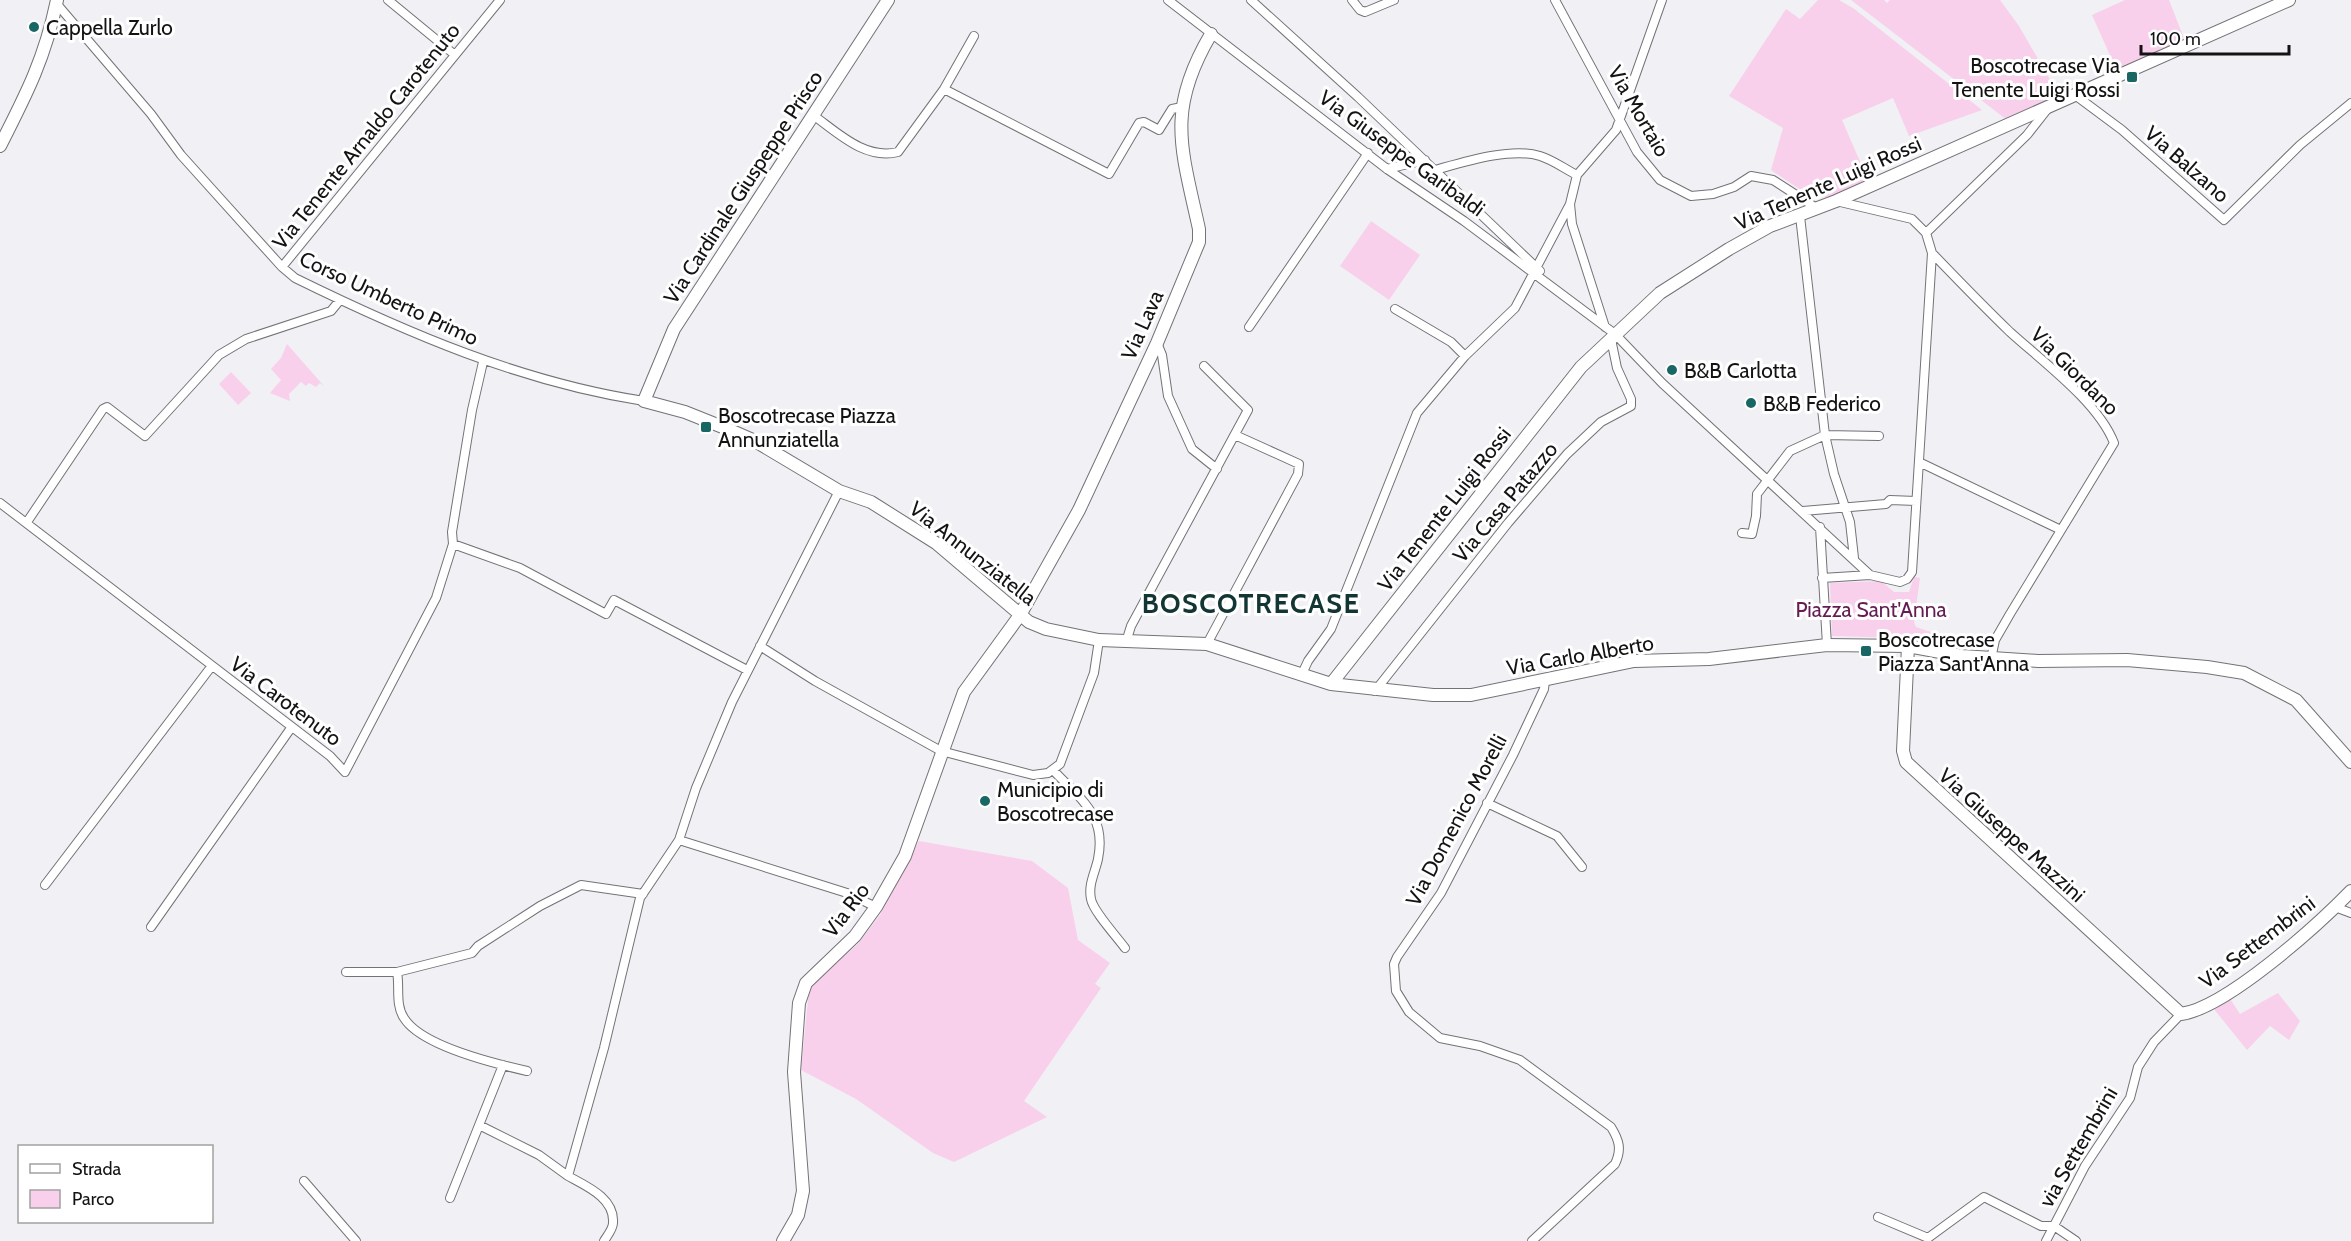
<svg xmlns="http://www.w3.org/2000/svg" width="2351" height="1241" font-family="Cabin,sans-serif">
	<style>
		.green { fill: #f9d0eb }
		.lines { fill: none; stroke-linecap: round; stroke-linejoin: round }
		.street-casing { stroke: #737276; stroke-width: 10 }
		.secondary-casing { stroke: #737276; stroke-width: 14 }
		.street { stroke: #fff; stroke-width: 8 }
		.secondary { stroke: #fff; stroke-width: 12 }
		.poi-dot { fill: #196764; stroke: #fff; stroke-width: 2 }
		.labels { text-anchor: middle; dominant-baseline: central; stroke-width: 6; stroke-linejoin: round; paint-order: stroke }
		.poi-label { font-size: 21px; fill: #131314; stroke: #fff; text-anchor: start }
		.street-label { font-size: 21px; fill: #131314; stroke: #fff }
		.park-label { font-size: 21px; fill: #641c52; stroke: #fff }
		.district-label { font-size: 27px; font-weight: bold; letter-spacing: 1.5px; fill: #133635; stroke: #fff }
	</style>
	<rect width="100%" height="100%" fill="#f1f0f4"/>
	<path class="green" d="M1818,0H1839L1853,8L1982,110L1909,136L1893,98L1842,120L1868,180L1829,198L1804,192L1771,170L1783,128L1729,96L1786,9L1800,19Z
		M1851,0H1884L1887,3L1890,0H2000L2019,26L2060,97L2007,120Z
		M2125,0H2169L2185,41L2117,71L2092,15Z
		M1371,221L1420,255L1389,300L1340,266Z
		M287,344L324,386L320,383L316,387L309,383L306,386L301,382L289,394L290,401L270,393L281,380L271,369L281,358Z
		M231,372L251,393L238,405L219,384Z
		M1914,577L1920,578L1914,622L1916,627L1937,634L1935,643L1905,638L1832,636L1830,583L1881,581L1894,592H1909Z
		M919,841L1032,861L1068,888L1078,940L1110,963L1095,984L1101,988L1024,1101L1047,1117L954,1162L933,1153L856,1099L801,1070L809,990L821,976L857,945L880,915Z
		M2278,993L2300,1021L2289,1040L2270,1026L2247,1050L2213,1008L2229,997L2240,1014Z"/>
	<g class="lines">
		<g class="street-casing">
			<path id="street" d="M388,0L455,55
				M1168,0L1387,169L1464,221L1615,334L1662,383L1870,575
				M1251,0L1358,97L1540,271
				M1352,0L1360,10L1365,12L1394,0
				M1555,0L1637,152L1660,180L1691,196L1713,194L1734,187L1751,176L1773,180L1818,209
				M56,3L151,114L181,155L282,267L295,278C407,333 521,382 644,401
				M944,89L1109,174L1139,123L1144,122L1159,130L1172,109L1182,107
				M2075,95L2122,130L2224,220L2300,145L2351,103
				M813,115C838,133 865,160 898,152L944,89L974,36
				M1387,169L1425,160
				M1435,170C1464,162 1511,147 1540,156C1553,160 1565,169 1577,175
				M1800,216L1825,435L1834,474L1850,522L1854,558
				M1926,233L2027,135L2049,107
				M1932,253C1957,279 1983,306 2010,332C2043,362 2098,402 2114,443L2010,614L1995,640L1991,659
				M282,267L500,0
				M1395,309L1451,342L1465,356
				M1249,327L1368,153
				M1605,327L1572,224L1570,204L1577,175L1616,130L1662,0
				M1157,343L1162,355L1168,396L1192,449L1217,469
				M1919,462L2061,530
				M0,503L330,756L345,772L436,598L453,544L452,532L472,410L483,362
				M1803,511L1886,504L1890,500L1916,501
				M27,522L103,409L107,407L145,436L219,355L246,339L331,311L340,300
				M1820,527L1827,645
				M1742,533L1752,534L1756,516L1757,494L1790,451L1825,435L1879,436
				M453,544L520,568L606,614L614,600L747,670
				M1822,578L1870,575L1900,582L1907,579L1912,572L1932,253L1926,233L1912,219L1836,201
				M1127,639L1131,626L1248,410L1204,366
				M1207,644L1298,474L1299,464L1235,435
				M760,646L815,681L941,751L1033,775L1048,773L1060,764L1094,673L1099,640
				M1301,676L1308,661L1331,629L1417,413L1465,356L1515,308L1570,204
				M1375,691L1508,523L1567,454L1601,422L1631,406V399L1617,368L1611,339
				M1053,770C1080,799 1107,815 1098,859C1095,873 1088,884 1091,899C1093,911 1117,937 1125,948
				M1487,803L1557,836L1582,867
				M679,840L847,893L876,907
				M45,885L211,667
				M2335,907L2351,913
				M151,927L291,728
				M346,972H397L472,953L478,946L540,906L581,885L643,894
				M397,972C400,986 395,1005 404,1018C421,1046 496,1064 527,1071
				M481,1126L539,1155L568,1176
				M304,1181L356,1241
				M450,1198L503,1065
				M1878,1217L1928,1238L1984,1197L2041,1226H2054L2076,1241
				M604,1241C607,1236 613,1229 613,1223C615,1198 586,1186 568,1176L604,1048L640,898L679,840L696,788L732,702L839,491
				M1532,1241L1615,1164C1622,1149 1619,1140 1611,1127L1520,1060L1480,1046L1440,1038L1409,1012L1396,991L1394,964L1397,957L1441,893L1513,755L1544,689L1545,680
				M2046,1241L2085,1166L2130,1098L2138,1067L2154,1042L2181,1014"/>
		</g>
		<g class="secondary-casing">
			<path id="secondary" d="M888,0L674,329L644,401L685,412L725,428L755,441L839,491L871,502L936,543L1029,622L1046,629L1099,640L1207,644L1331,684L1433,695H1471L1634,661L1709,659L1827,645L1908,646L1962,656L2038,661L2127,660L2207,667L2244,673L2296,700L2351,762
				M0,146C27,93 45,58 57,0
				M1908,646L1903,751L1906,762L2181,1014C2226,1008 2318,925 2351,891
				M1331,684L1581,367L1660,293L1729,249L1770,226L1836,201L2289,0
				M783,1241L798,1215L803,1191L794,1072L799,1003L806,983L855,936L876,907L905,856L964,692L1020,615L1079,510L1157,343L1199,242V229C1181,147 1166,110 1211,34"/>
		</g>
		<use href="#street" class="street"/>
		<use href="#secondary" class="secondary"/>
	</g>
	<g class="poi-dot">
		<circle cx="34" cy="27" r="6"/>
		<rect x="2126" y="71" width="12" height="12" rx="3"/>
		<circle cx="1672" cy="370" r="6"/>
		<circle cx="1751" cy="403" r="6"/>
		<rect x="700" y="421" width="12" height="12" rx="3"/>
		<rect x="1860" y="645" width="12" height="12" rx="3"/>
		<circle cx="985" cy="801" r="6"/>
	</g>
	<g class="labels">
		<g class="poi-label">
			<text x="46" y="27">Cappella Zurlo</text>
			<text x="2120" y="65" text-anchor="end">Boscotrecase Via<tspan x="2120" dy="24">Tenente Luigi Rossi</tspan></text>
			<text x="1684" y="370">B&amp;B Carlotta</text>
			<text x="1763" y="403">B&amp;B Federico</text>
			<text x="718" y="415">Boscotrecase Piazza<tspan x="718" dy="24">Annunziatella</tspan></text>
			<text x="1878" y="639">Boscotrecase<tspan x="1878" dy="24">Piazza Sant'Anna</tspan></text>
			<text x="997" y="789">Municipio di<tspan x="997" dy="24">Boscotrecase</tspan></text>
		</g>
		<g class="street-label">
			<text transform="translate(1639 111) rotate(60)">Via Mortaio</text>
			<text transform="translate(366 136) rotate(-51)">Via Tenente Arnaldo Carotenuto</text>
			<text transform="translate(1402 153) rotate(36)">Via Giuseppe Garibaldi</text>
			<text transform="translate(2187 164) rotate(41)">Via Balzano</text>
			<text transform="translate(1828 183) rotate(-24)">Via Tenente Luigi Rossi</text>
			<text transform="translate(743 187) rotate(-57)">Via Cardinale Giuspeppe Prisco</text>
			<text transform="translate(389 298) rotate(25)">Corso Umberto Primo</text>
			<text transform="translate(1142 325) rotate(-66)">Via Lava</text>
			<text transform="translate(2075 371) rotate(45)">Via Giordano</text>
			<text transform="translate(1505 502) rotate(-50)">Via Casa Patazzo</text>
			<text transform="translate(1444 509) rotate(-52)">Via Tenente Luigi Rossi</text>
			<text transform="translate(973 553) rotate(38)">Via Annunziatella</text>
			<text transform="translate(1580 655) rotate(-10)">Via Carlo Alberto</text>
			<text transform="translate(286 701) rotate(37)">Via Carotenuto</text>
			<text transform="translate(1456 820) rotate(-62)">Via Domenico Morelli</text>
			<text transform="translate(2012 835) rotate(42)">Via Giuseppe Mazzini</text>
			<text transform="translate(846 910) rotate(-53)">Via Rio</text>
			<text transform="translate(2257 942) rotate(-37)">Via Settembrini</text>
			<text transform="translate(2078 1147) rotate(-60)">via Settembrini</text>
		</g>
		<g class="park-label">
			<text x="1871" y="609">Piazza Sant'Anna</text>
		</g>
		<g class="district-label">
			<text x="1251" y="603">BOSCOTRECASE</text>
		</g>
	</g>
	<rect x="18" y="1145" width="195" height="78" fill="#ffffff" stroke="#a1a1a1" stroke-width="1.5"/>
	<rect x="30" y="1164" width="30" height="9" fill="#ffffff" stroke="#a1a1a1" stroke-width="1.5"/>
	<text x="72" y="1175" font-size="18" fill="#131314">Strada</text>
	<rect x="30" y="1190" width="30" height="18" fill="#f9d0eb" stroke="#a1a1a1" stroke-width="1.5"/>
	<text x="72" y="1205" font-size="18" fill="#131314">Parco</text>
	<path d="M2141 45v9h148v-9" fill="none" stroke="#131314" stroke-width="3"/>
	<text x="2150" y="45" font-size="18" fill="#131314" stroke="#ffffff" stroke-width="4.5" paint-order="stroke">100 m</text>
</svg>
